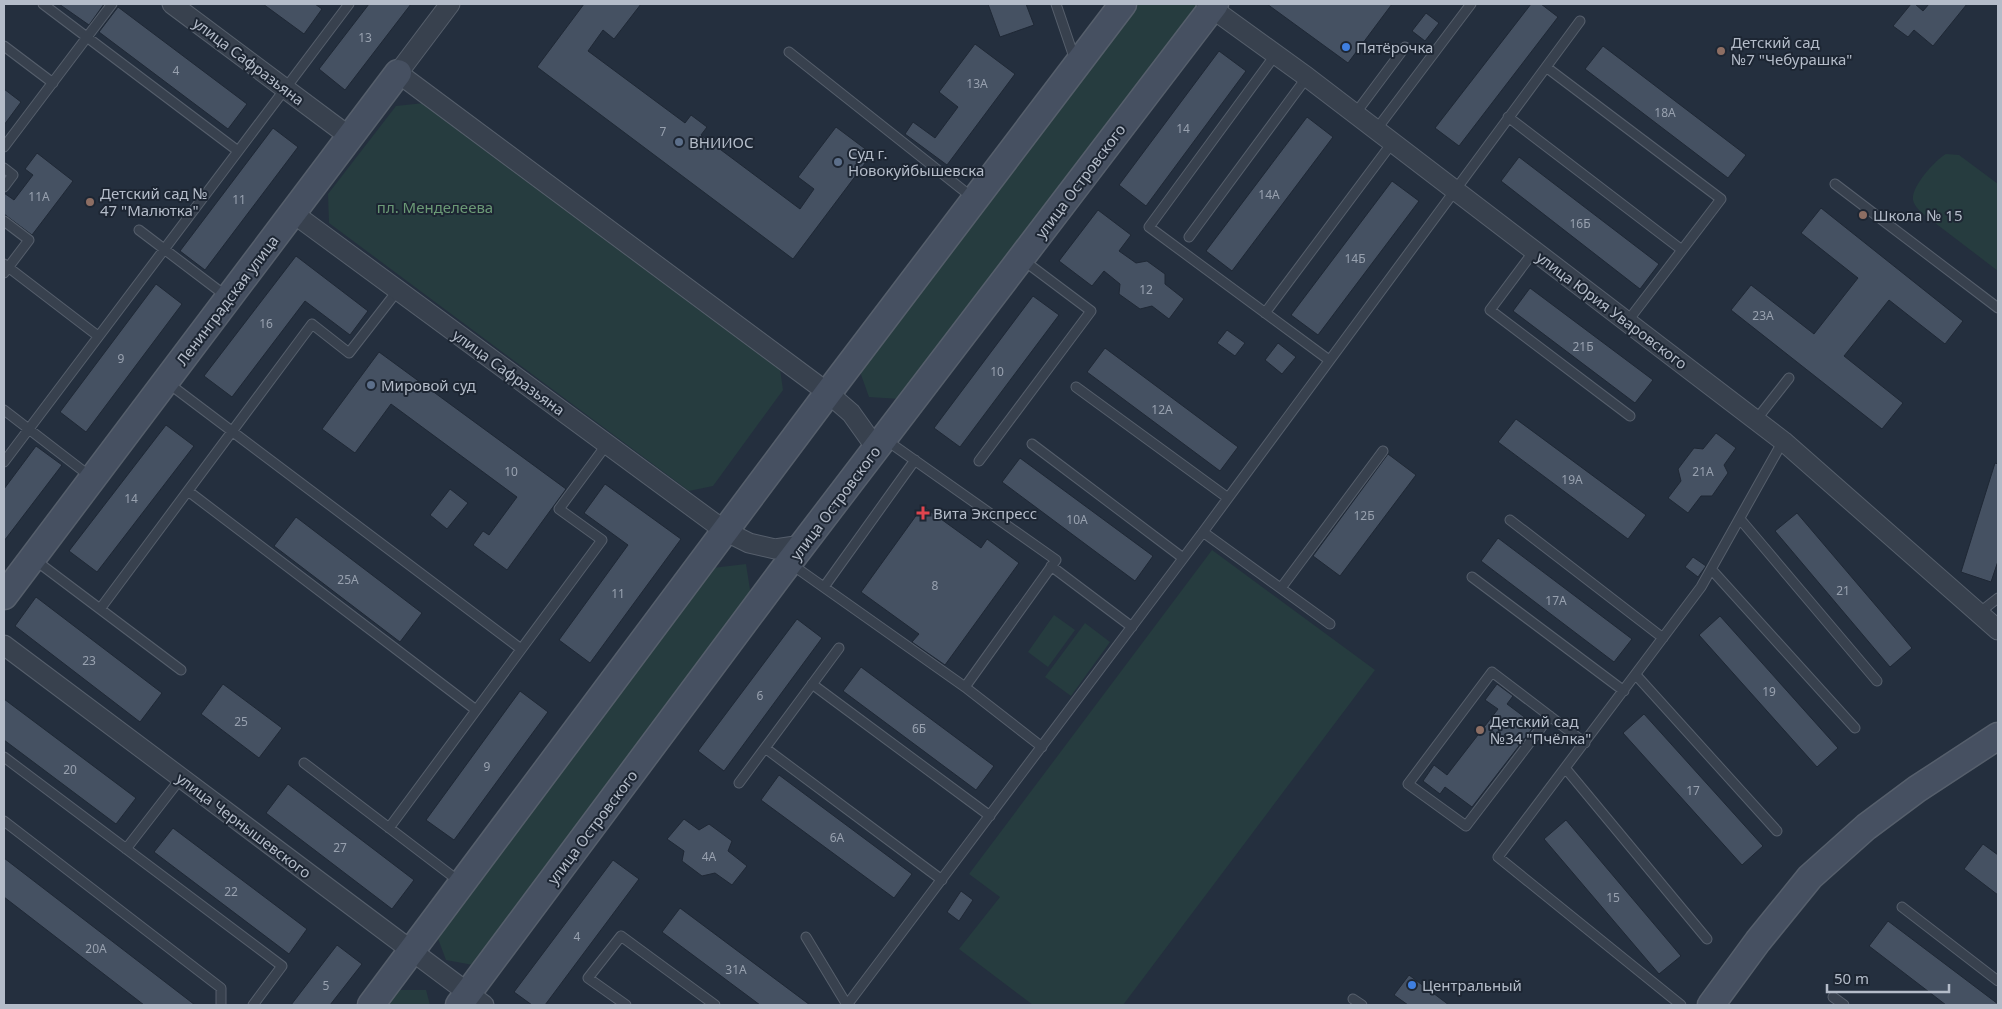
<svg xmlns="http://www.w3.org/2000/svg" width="2002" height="1009" font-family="'Noto Sans',sans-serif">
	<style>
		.green { fill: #263c3f }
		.building { fill: #455162; stroke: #1f2835 }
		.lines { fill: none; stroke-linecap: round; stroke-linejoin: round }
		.lane-casing { stroke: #565f6c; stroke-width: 11 }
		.street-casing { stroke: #565f6c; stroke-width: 21 }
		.secondary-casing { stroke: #565f6c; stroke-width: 29 }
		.lane { stroke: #38414e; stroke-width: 9 }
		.street { stroke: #38414e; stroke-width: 19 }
		.secondary { stroke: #465061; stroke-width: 26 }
		.shop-dot { fill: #3f7fe0; stroke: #1d2633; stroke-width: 2 }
		.education-dot { fill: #8d6e63; stroke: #1d2633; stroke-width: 2 }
		.service-dot { fill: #5c6f8a; stroke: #1d2633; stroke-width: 2 }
		.health-dot { fill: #e0444e; stroke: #1d2633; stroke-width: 2 }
		.labels { text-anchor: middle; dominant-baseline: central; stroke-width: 4; stroke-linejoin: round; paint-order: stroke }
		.number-label { font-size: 12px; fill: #98a1af }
		.poi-label { font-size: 15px; fill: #b4bcc9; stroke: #1d2633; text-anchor: start }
		.street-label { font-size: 15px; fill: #b4bcc9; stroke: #1d2633 }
		.park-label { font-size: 15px; fill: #6b9a76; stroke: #1d2633 }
	</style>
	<rect width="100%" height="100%" fill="#242f3e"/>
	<path class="green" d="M1136,4H1199L900,399L869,397L859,369Z
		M424,103L780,369L783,390L713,486L689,491L329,223L328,194L396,106Z
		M1946,154L1959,155L1998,184V271L1922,213C1918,209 1914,205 1913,200C1911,187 1935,160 1946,154Z
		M1212,550L1375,670L1123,1005H1033L959,949L1000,897L969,874Z
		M746,564L751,596L473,965L446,960L437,936L712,568Z
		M1054,615L1075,630L1048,667L1028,652Z
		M1085,623L1110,642L1071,696L1045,677Z
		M395,990H426L430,1005H383Z"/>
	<path class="building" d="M59,4H104L89,25Z
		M263,4H315L322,9L304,34Z
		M369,4H411L345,90L319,69Z
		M584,4H641L614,39L603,30L588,51L685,123L691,115L707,127L701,135L800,209L814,189L798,177L836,127L872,154L793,259L537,67Z
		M988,4H1026L1034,25L1000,37Z
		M1267,4H1392L1348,63Z
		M1531,4H1541L1558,17L1459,146L1435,128Z
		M1911,4H1915L1923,11L1929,4H1967L1933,46L1914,30L1908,37L1893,26Z
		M118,7L247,104L228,129L99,32Z
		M1426,13L1439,23L1425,41L1412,31Z
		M975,44L1015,74L947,165L905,134L913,122L935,138L958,107L939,92Z
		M1603,46L1746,155L1728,178L1585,69Z
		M1219,51L1246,71L1146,206L1119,185Z
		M4,89L21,102L4,125Z
		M1307,117L1333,137L1232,271L1206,251Z
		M273,128L298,147L205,270L180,251Z
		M37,153L73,181L32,235L4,214V193L14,200L33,175L25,169Z
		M1519,157L1659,264L1640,289L1501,181Z
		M1392,181L1419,201L1318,335L1291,315Z
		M1821,208L1963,321L1945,344L1889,300L1844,356L1903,403L1882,429L1731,310L1751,285L1814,334L1858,278L1801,233Z
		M1098,210L1131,235L1119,251L1136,263L1147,261L1165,274V284L1184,299L1169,319L1152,306L1140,309L1119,294L1120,284L1104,271L1092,286L1059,261Z
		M296,256L368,311L350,335L305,301L232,397L204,376Z
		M156,284L182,304L86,432L60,412Z
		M1530,288L1653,380L1635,403L1513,311Z
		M1033,296L1059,315L960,447L934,428Z
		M1227,330L1245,343L1235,356L1217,343Z
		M1278,343L1296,357L1282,374L1265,360Z
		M1105,348L1238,447L1220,471L1087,372Z
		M379,352L566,489L507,570L473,545L483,531L489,535L517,497L391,404L355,453L322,429Z
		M1516,419L1646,515L1628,539L1498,442Z
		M166,425L194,446L97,572L69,551Z
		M1716,433L1736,448L1724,465L1728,473L1712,496H1701L1688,513L1668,498L1681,481L1678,469L1694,448L1703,449Z
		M36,446L62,465L4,541V489Z
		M1388,454L1416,475L1340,576L1313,556Z
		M1020,458L1153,556L1135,581L1002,482Z
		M1995,463L1998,464V561L1991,582L1961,572Z
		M605,484L681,539L590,663L559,640L628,545L584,513Z
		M450,489L468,503L447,529L430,515Z
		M923,506L981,548L987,539L1019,563L945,665L912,642L919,634L861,592Z
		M1797,513L1912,648L1890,667L1775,531Z
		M296,517L422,613L400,642L274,546Z
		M1498,538L1632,639L1614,662L1481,561Z
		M1693,557L1706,566L1698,577L1685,567Z
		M36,597L162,693L140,722L15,626Z
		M1720,616L1838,748L1817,767L1699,635Z
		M797,619L822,638L724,771L698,751Z
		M861,667L994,766L976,790L843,691Z
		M223,684L282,728L259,758L201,714Z
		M1497,684L1513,696L1507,704L1535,725L1472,807L1445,787L1440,794L1423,781L1434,765L1447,775L1498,709L1485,700Z
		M520,691L548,712L454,840L426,820Z
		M4,699L136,798L116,824L4,740Z
		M1644,714L1763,846L1742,865L1623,733Z
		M779,775L912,874L894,898L761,800Z
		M288,784L414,880L392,909L266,813Z
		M684,819L699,830L709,824L732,841L728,851L747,866L732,885L715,873L702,876L682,861L684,851L667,839Z
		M1566,820L1681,956L1659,974L1544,839Z
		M173,828L307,929L289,954L154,852Z
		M1983,844L1998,855V895L1964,869Z
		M4,858L195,1005H144L4,897Z
		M613,860L639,879L545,1005H532L514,992Z
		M961,891L973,900L959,921L947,912Z
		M680,908L810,1005H760L662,932Z
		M1888,921L1998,1004V1005H1946L1869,946Z
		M337,945L362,964L330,1005H291Z
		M1409,975L1449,1005H1408L1394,995Z"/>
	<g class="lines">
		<g class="lane-casing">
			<path id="lane" d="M43,4L238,151
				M1056,4L1075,60
				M4,46L53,83
				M789,52L973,198
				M1276,54L1149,227L1329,360
				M1546,67L1721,199L1627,322
				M1355,114L1405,47
				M1508,117L1682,250
				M1376,130L1471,4
				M4,147L112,4
				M4,168L13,175L4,187
				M1835,184L1998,308
				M4,221L29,240L4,273
				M139,230L226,296
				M1189,237L1307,77
				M1534,251L1490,310L1630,416
				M4,264L98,336
				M1265,313L1392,143
				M168,383L521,649
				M1076,387L1228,498
				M4,410L91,477
				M1756,420L1789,378
				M1032,444L1183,558
				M979,461L1091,311L1023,260
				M4,462L349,4
				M188,491L476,710
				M1740,519L1877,681
				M1510,520L1663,638
				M1203,532L1330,624
				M35,560L181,670
				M791,564L965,687L1056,560L886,440
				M1051,566L1132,627
				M1711,569L1855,728
				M1472,577L1624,691
				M824,587L915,460
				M1281,588L1383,451
				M100,609L312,324L349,353L398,290
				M1980,612L1998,598
				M1636,675L1777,831
				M812,684L990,816
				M965,687L1042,747
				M1550,716L1466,826L1408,784L1492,672L1585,743
				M765,748L942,880
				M4,757L282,966L253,1005
				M304,763L460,882
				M1566,769L1707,939
				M739,783L839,648
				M4,821L221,988V1005
				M389,828L602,540L559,509L607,444
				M126,849L181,778
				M1902,907L1998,981
				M806,937L847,1005
				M1833,997L1844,1005
				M1353,999L1362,1005
				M626,1005L588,978L621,936L715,1005
				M847,1005L1203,532L1580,21
				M1681,1005L1498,857L1701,587L1783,441"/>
		</g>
		<g class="street-casing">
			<path id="street" d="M172,4L350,137
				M450,4L398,73L828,393L851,413L876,448
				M1206,4L1307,77L1783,441L1998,630
				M293,213L725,531L749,543L775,549L802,545
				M4,645L484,1005"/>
		</g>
		<g class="secondary-casing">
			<path id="secondary" d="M4,596L398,73
				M371,1005L828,393L1123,4
				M459,1005L781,573L1215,4
				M1711,1005L1758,941L1810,877L1866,827L1917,789L1998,736"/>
		</g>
		<use href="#lane" class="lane"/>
		<use href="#street" class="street"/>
		<use href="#secondary" class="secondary"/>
	</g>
	<g class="shop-dot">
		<circle cx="1346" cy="47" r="5"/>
		<circle cx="1412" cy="985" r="5"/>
	</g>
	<g class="education-dot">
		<circle cx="1721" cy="51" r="5"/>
		<circle cx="90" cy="202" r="5"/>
		<circle cx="1863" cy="215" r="5"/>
		<circle cx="1480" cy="730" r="5"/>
	</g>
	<g class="service-dot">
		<circle cx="679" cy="142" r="5"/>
		<circle cx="838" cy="162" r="5"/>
		<circle cx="371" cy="385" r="5"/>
	</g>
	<path class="health-dot" d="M920.5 505.5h5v5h5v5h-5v5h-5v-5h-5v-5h5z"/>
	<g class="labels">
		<g class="number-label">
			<text x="365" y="37">13</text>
			<text x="176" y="70">4</text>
			<text x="977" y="83">13А</text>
			<text x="1665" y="112">18А</text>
			<text x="1183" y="128">14</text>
			<text x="663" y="131">7</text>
			<text x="1269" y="194">14А</text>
			<text x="39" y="196">11А</text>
			<text x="239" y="199">11</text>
			<text x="1580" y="223">16Б</text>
			<text x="1355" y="258">14Б</text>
			<text x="1146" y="289">12</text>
			<text x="1763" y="315">23А</text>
			<text x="266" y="323">16</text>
			<text x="1583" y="346">21Б</text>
			<text x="121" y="358">9</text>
			<text x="997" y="371">10</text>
			<text x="1162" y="409">12А</text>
			<text x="511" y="471">10</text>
			<text x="1703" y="471">21А</text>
			<text x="1572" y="479">19А</text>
			<text x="131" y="498">14</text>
			<text x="1364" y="515">12Б</text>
			<text x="1077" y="519">10А</text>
			<text x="348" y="579">25А</text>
			<text x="935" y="585">8</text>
			<text x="1843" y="590">21</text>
			<text x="618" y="593">11</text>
			<text x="1556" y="600">17А</text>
			<text x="89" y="660">23</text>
			<text x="1769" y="691">19</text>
			<text x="760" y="695">6</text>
			<text x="241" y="721">25</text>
			<text x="919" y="728">6Б</text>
			<text x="487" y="766">9</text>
			<text x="70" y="769">20</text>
			<text x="1693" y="790">17</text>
			<text x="837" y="837">6А</text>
			<text x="340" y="847">27</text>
			<text x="709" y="856">4А</text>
			<text x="231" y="891">22</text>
			<text x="1613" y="897">15</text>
			<text x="577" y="936">4</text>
			<text x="96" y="948">20А</text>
			<text x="736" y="969">31А</text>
			<text x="326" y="985">5</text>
		</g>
		<g class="poi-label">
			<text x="1731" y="42">Детский сад<tspan x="1731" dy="17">№7 "Чебурашка"</tspan></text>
			<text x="1356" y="47">Пятёрочка</text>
			<text x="689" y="142">ВНИИОС</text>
			<text x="848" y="153">Суд г.<tspan x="848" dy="17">Новокуйбышевска</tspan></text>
			<text x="100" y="193">Детский сад №<tspan x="100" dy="17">47 "Малютка"</tspan></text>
			<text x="1873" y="215">Школа № 15</text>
			<text x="381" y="385">Мировой суд</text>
			<text x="933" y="513">Вита Экспресс</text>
			<text x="1490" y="721">Детский сад<tspan x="1490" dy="17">№34 "Пчёлка"</tspan></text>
			<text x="1422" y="985">Центральный</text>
		</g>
		<g class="street-label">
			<text transform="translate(249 61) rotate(37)">улица Сафразьяна</text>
			<text transform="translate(1080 181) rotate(-53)">улица Островского</text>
			<text transform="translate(227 300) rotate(-53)">Ленинградская улица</text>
			<text transform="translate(1612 310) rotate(37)">улица Юрия Уваровского</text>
			<text transform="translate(509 372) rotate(36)">улица Сафразьяна</text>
			<text transform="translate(835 503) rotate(-53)">улица Островского</text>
			<text transform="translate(244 825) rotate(37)">улица Чернышевского</text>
			<text transform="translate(592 827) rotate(-53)">улица Островского</text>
		</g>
		<g class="park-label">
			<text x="435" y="207">пл. Менделеева</text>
		</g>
	</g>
	<rect width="2002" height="1009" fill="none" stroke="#b4bcc9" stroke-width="10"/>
	<path d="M1827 984v8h122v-8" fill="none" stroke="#b4bcc9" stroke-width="2.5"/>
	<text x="1834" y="984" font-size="15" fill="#b4bcc9" stroke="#1d2633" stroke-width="4" paint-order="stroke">50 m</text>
</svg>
